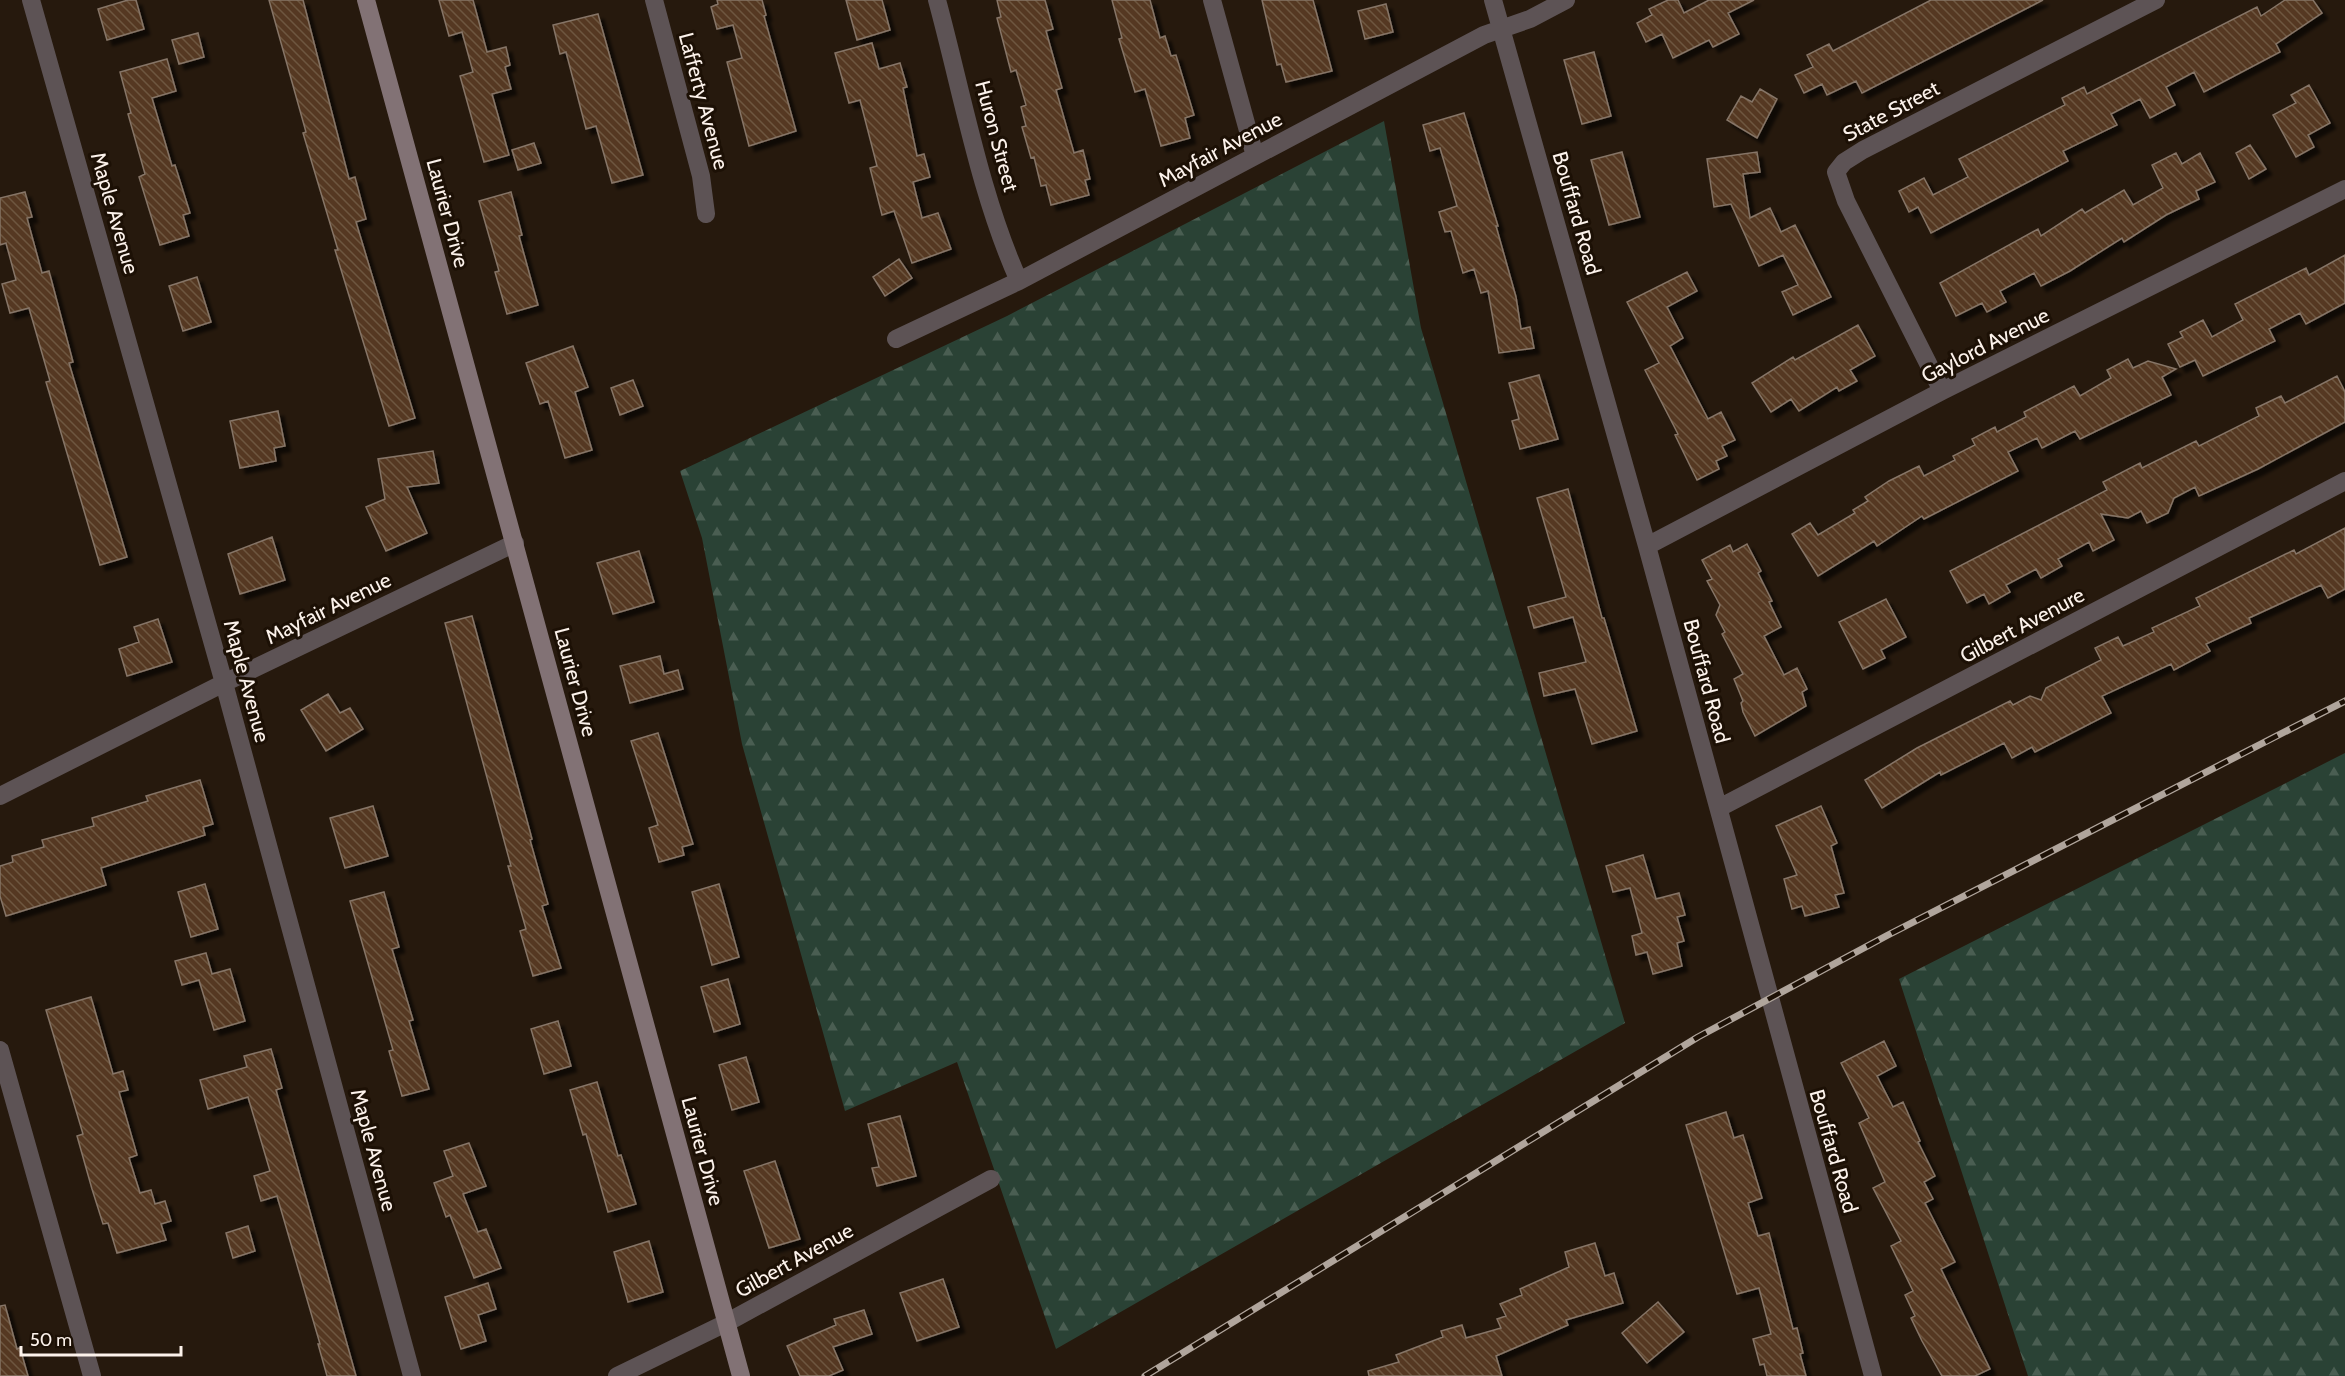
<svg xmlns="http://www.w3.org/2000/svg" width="2345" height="1376" font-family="Cabin,sans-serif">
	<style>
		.forest { fill: url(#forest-firs) }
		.building { fill: url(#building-back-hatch); stroke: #867567; stroke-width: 1.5; filter: url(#shadow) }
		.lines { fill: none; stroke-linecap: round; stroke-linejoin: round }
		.street { stroke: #5d5355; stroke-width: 18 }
		.secondary { stroke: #827275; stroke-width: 18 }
		.rail-casing { stroke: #b0a59c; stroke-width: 7 }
		.rail { stroke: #1c1005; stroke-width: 4.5; stroke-dasharray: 14; stroke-linecap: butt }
		.labels { text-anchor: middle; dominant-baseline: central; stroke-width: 6; stroke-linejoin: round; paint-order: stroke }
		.street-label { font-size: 21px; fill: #fcf2eb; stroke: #1c1005 }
	</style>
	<defs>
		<pattern id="forest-firs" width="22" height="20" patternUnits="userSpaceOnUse" patternTransform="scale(1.5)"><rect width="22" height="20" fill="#2a4235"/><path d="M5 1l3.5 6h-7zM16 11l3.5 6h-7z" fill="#4a5e52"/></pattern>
		<pattern id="building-back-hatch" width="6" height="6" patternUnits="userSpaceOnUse" patternTransform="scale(1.5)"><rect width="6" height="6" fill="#543920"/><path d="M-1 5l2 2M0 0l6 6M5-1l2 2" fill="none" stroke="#6e5641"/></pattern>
		<filter id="shadow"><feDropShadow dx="5.5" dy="5.5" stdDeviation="1.5" flood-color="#0009"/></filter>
	</defs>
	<rect width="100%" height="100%" fill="#26190d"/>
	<path class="forest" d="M1384,121L1421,328L1625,1023L1056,1349L957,1062L845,1111L742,744L702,538L680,471L1007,316Z
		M2345,753V1376H2028L1899,979Z"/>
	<path class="building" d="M128,0H136L144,29L107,40L98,9Z
		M269,0H303L349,179L355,177L366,219L356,222L415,418L389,426L335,250H338L303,133L306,132Z
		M439,0H473L487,52L506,47L510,65L505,67L511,89L492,94L509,155L484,162L460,76L473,72L462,32L449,36Z
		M717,0H762L766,15L764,16L796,131L749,146L727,62L742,58L733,25L717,29L711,7L718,4Z
		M846,0H882L890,30L857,40Z
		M997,0H1045L1053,29L1046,31L1062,88L1056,90L1074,153L1083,150L1090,179L1085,180L1089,195L1051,205L1046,185L1041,186L1034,157L1031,158L1022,127L1026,126L1021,107L1026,105L1016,70L1011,72L997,18L1001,17Z
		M1112,0H1150L1160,38L1165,36L1171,56L1176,55L1194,115L1185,118L1190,138L1161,146L1145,89L1135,92L1119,39L1122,38Z
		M1262,0H1313L1332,71L1286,82L1281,64L1277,65Z
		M1668,0H1678L1684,13L1709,0H1754L1728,13L1739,34L1713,47L1709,40L1673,58L1662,34L1646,42L1637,23L1652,15L1649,9Z
		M1931,0H2043L1862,93L1856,81L1827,95L1822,84L1804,93L1795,75L1813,67L1807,55L1829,44L1833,51Z
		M2285,0H2313L2322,13L2276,44L2280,52L2204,92L2194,72L2166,87L2175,105L2150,118L2140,99L2111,114L2117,125L2063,151L2068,161L1931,233L1918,207L1909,212L1899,191L1924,178L1933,195L1968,177L1959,159L2065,105L2062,98L2084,87L2087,94L2257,7L2261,16Z
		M1386,4L1393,32L1365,39L1358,11Z
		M598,14L643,175L612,183L596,126L586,129L566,52L560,54L553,25Z
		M198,33L204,57L179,64L172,40Z
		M872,43L879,69L900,63L907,87L903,88L917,156L924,154L930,177L913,182L922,218L938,213L951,249L912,263L894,211L882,215L870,168L877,166L860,100L849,103L835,53Z
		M1594,52L1611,116L1582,124L1564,60Z
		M167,59L176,91L152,98L172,166L175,165L190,213L183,215L189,236L160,245L139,177L145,174L128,114L131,113L120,72Z
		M2309,85L2330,123L2308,135L2314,147L2296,157L2273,115L2296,103L2291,95Z
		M1760,89L1777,99L1757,138L1727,120L1741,96L1752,102Z
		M1464,113L1498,226H1496L1516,297L1521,329L1530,327L1534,348L1499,353L1488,291L1481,293L1474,269L1463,273L1451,231L1445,232L1439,212L1457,206L1440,148L1430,151L1423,125Z
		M534,143L541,163L518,170L512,150Z
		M2250,145L2266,169L2249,179L2236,153Z
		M1622,152L1640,217L1609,225L1591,160Z
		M1757,152L1760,172L1743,174L1750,218L1770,208L1781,232L1795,225L1831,297L1793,315L1782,292L1798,285L1783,255L1759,266L1731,204L1714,207L1707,159Z
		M2176,153L2182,164L2200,153L2215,182L2196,191L2199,199L2166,215L2124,242L2122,238L2070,271L2041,286L2034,273L2000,291L2006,302L1987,312L1982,303L1956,316L1940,283L2038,229L2041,236L2082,209L2085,213L2124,190L2133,205L2163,188L2152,165Z
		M25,192L32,217L27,218L42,273L49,271L73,362L69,363L127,557L100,565L46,382L50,381L29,308L10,313L2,284L16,280L6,243L0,245V198Z
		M511,192L522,235L519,236L538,305L507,314L495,272L499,271L479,201Z
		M2345,255V303L2306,324L2300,313L2269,329L2275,341L2203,376L2195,360L2180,367L2168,344L2183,337L2180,332L2203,320L2212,337L2243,320L2235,304L2306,268L2309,275Z
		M899,259L912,278L885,296L873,277Z
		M1687,272L1697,291L1667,307L1683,338L1670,346L1708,419L1721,412L1735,440L1722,446L1727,456L1716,461L1719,469L1697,480L1675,435L1678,434L1645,370L1659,363L1627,302Z
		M197,277L211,322L183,331L169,286Z
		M1858,325L1875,356L1850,370L1857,381L1839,391L1837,387L1799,411L1791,399L1771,412L1752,383L1793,357L1795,360Z
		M573,346L588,387L575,392L592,450L565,458L548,401L540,404L526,363Z
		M2128,359L2133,368L2148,361L2176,369L2162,377L2171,395L2080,439L2075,431L2042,448L2037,438L2008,452L2018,471L1924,519L1922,516L1877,546L1874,541L1818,576L1792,534L1810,523L1818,535L1855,513L1853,510L1868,501L1865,497L1889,481L1919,466L1924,476L1955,460L1953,456L1975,445L1972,439L1995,427L1997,432L2026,417L2024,412L2074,386L2080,396L2111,378L2107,370Z
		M1539,375L1558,439L1520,449L1512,421L1519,419L1509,383Z
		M2337,376L2345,392V422L2258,469L2199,496L2195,487L2174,498L2168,513L2147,523L2141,511L2128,518L2101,514L2114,540L2093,551L2089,542L2058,559L2062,566L2041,578L2036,569L2006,585L2010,592L1989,604L1984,594L1967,603L1950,571L2107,490L2103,482L2140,463L2142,468L2196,441L2199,446L2259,416L2256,408L2281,396L2285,403Z
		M633,380L643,406L620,415L611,388Z
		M278,411L285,446L274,448L276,461L240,468L230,421Z
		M433,451L439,483L407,487L427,533L386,551L366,507L385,499L378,459Z
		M1568,489L1602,618H1604L1637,731L1592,744L1575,689L1544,696L1539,673L1586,662L1573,617L1534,628L1528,607L1566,597L1537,498Z
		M2345,528V589L2328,598L2321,585L2249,618L2251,623L2206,644L2210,651L2174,670L2171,664L2102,696L2111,713L2035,752L2032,747L2012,758L2004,743L1941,775L1940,772L1882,808L1865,780L1917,748L2010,701L2013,705L2030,696L2041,700L2046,688L2101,660L2095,648L2118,637L2123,646L2154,632L2152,628L2200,606L2196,598L2294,550L2296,554Z
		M272,537L285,580L240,594L228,554Z
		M1747,544L1761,571L1758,573L1772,601L1769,602L1781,627L1764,636L1784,675L1797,668L1807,689L1802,692L1806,706L1755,736L1743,712L1741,703L1743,701L1734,679L1743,674L1722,634L1725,632L1716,615L1720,605L1707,581L1712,579L1702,560L1730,545L1733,552Z
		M639,551L654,602L613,614L597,563Z
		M1886,599L1906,637L1881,650L1885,658L1863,669L1839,622Z
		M472,616L532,839L530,840L548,904L542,906L561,968L533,976L520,931L526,929L508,866H511L445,623Z
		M158,619L172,662L127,676L119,649L139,642L134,627Z
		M660,656L664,674L678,670L683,689L630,703L620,666Z
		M328,694L340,713L350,708L363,729L326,751L301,710Z
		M658,733L693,844L682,847L684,855L659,862L649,828L658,825L631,741Z
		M200,780L213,824L203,827L205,835L101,868L106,885L6,916L0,896V866L13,862L12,856L44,847L42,840L94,826L92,818L148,801L146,796Z
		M373,806L388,856L345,868L330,818Z
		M1821,806L1837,843L1831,846L1844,893L1835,895L1839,907L1805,916L1802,906L1792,909L1784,879L1797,875L1776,826Z
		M1643,855L1656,899L1679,893L1685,915L1677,917L1684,941L1677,943L1682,966L1653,974L1647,952L1636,955L1632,936L1642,933L1630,888L1613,892L1606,866Z
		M205,884L218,929L191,937L178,892Z
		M719,884L739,957L712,965L692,892Z
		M384,892L399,947L392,949L413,1020L409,1021L429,1089L402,1096L389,1051L393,1050L350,901Z
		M206,953L212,974L230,969L245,1021L214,1030L199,980L182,985L175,961Z
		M728,979L740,1024L714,1032L701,987Z
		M91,997L113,1074L123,1071L128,1090L119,1092L137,1155L129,1158L140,1193L151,1190L155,1204L165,1201L171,1221L161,1224L166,1240L117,1253L108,1223L103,1224L92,1189L77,1136L83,1134L46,1010Z
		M558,1021L571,1066L544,1074L531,1029Z
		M1884,1041L1896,1066L1877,1076L1893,1107L1903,1102L1920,1141L1918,1142L1935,1176L1924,1182L1933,1199L1925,1203L1955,1262L1941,1269L1990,1369L1975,1376H1942L1922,1341L1911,1318L1915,1316L1905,1295L1913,1291L1891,1246L1901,1241L1873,1188L1885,1182L1859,1123L1869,1118L1841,1063Z
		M271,1049L282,1088L276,1090L356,1376H327L318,1344H320L277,1196L261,1201L254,1176L270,1171L248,1097L208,1109L200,1080L247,1067L244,1056Z
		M746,1057L759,1102L732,1110L719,1065Z
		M597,1082L618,1156L621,1155L636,1204L608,1212L586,1134L583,1135L570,1090Z
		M1726,1112L1734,1138L1743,1135L1750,1158L1762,1198L1748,1203L1758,1236L1769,1233L1793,1329L1797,1328L1803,1353L1800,1354L1806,1376H1767L1764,1364L1760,1365L1753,1339L1771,1334L1759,1288L1737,1294L1686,1125Z
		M900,1116L916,1176L877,1186L872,1168L879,1167L868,1124Z
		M469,1143L486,1186L463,1194L478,1232L486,1229L501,1268L474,1278L450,1215L446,1217L434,1183L453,1176L444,1151Z
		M775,1161L800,1239L769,1248L744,1171Z
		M248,1226L255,1251L233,1258L226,1233Z
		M649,1241L663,1292L628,1302L614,1252Z
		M1595,1243L1605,1276L1614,1273L1623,1303L1566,1320L1568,1325L1496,1356L1502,1376H1369L1368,1371L1399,1362L1396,1355L1443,1337L1441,1331L1462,1325L1466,1338L1501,1328L1497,1319L1506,1316L1500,1304L1522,1295L1520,1289L1569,1267L1565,1252Z
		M943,1279L959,1327L917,1341L900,1293Z
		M488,1283L496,1309L478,1315L486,1341L461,1349L445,1297Z
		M1658,1302L1684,1332L1647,1363L1622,1333Z
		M5,1305L17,1349L20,1348L28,1376H0V1306Z
		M864,1310L872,1334L833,1347L843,1370L829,1376H800L787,1346L836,1325L834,1319Z"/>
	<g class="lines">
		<path class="street" d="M31,0L224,683L412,1376
			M654,0L701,176L706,214
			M937,0C962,92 980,195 1019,281
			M1212,0L1255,156
			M1493,0L1647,546L1873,1376
			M896,339L1019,281L1484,35L1530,19L1566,0
			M1942,391L1846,201L1836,172L1844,162L1863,150L2156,0
			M1647,546L1942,391L2345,189
			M0,796L224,683L515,543
			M1719,808L2345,481
			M0,1050L92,1376
			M617,1376L726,1323L991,1179"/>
		<path class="secondary" d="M366,0L741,1376"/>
		<g class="rail-casing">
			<path id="rail" d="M1145,1376L1698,1037L1888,935L2345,701"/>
		</g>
		<use href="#rail" class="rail"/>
	</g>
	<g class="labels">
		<g class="street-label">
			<text transform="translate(704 101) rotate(75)">Lafferty Avenue</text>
			<text transform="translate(1891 111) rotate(-28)">State Street</text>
			<text transform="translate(997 136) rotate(75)">Huron Street</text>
			<text transform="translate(1220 149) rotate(-28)">Mayfair Avenue</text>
			<text transform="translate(115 213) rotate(74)">Maple Avenue</text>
			<text transform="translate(448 213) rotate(75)">Laurier Drive</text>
			<text transform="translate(1577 213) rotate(74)">Bouffard Road</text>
			<text transform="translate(1985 345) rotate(-27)">Gaylord Avenue</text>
			<text transform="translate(328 608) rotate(-26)">Mayfair Avenue</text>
			<text transform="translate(2022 625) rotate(-28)">Gilbert Avenure</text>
			<text transform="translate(247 681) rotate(75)">Maple Avenue</text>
			<text transform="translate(1707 681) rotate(75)">Bouffard Road</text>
			<text transform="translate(576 682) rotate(75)">Laurier Drive</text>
			<text transform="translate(374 1150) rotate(75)">Maple Avenue</text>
			<text transform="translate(703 1151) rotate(75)">Laurier Drive</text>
			<text transform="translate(1834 1151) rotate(74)">Bouffard Road</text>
			<text transform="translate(794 1260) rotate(-29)">Gilbert Avenue</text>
		</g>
	</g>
	<path d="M21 1346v9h160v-9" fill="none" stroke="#fcf2eb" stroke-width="3"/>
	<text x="30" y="1346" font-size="18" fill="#fcf2eb" stroke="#1c1005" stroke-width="4.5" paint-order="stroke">50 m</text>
</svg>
